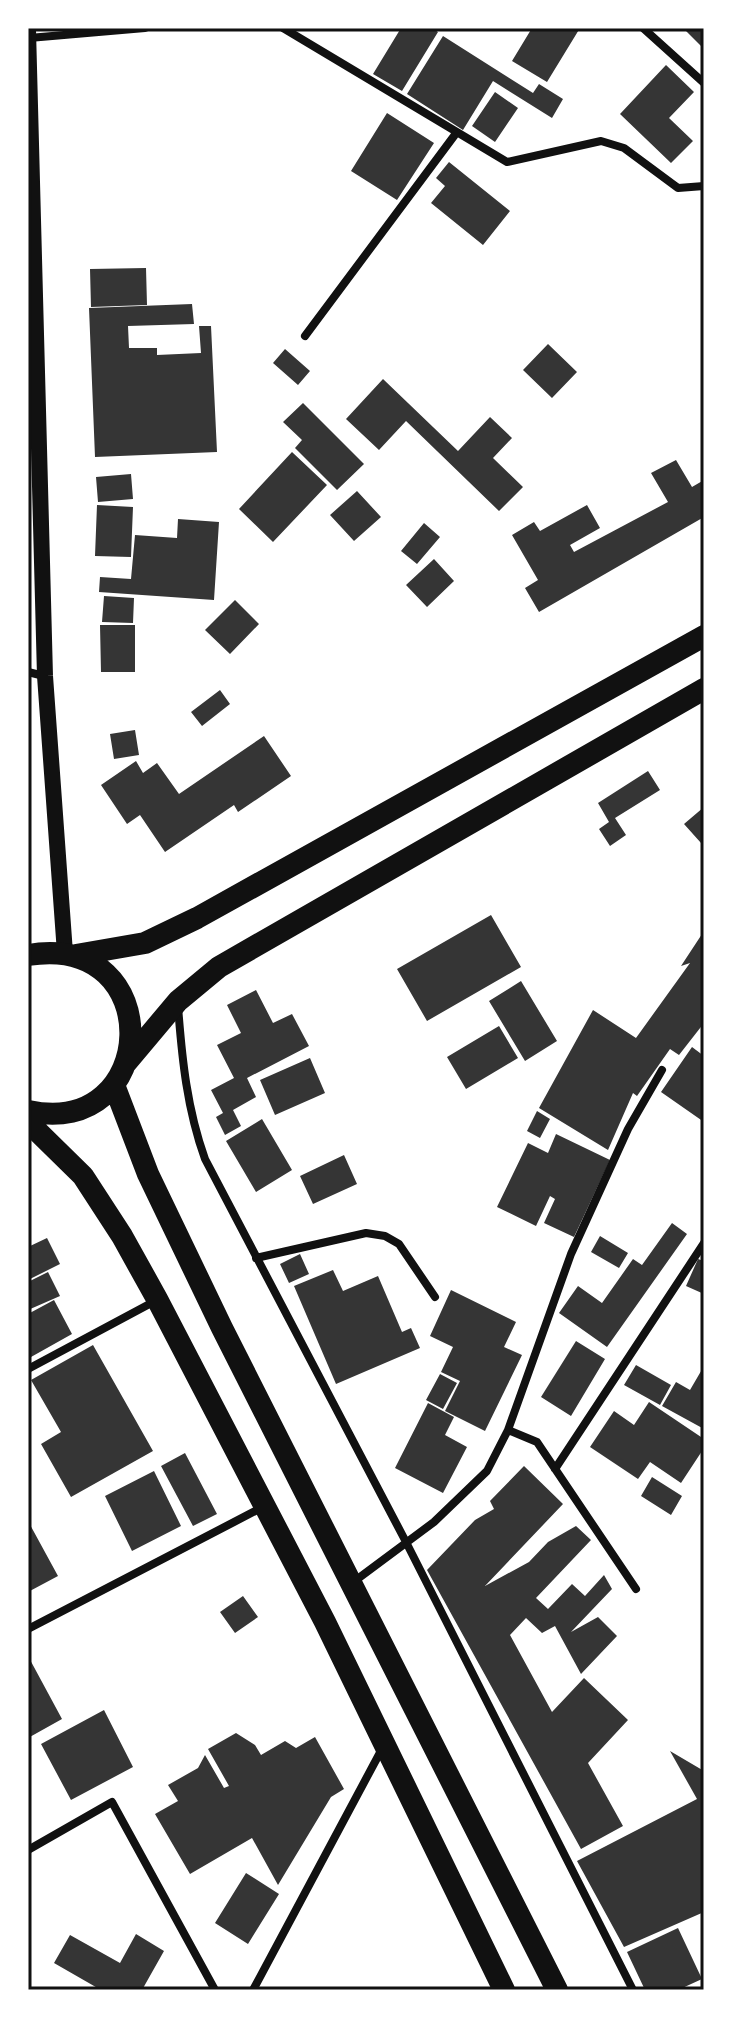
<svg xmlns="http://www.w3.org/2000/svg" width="732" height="2018" font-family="Overpass,sans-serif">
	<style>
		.building { fill: #353535 }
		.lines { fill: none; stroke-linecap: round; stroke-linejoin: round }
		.minor { stroke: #111; stroke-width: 8 }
		.secondary { stroke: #111; stroke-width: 16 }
		.trunk { stroke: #111; stroke-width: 22 }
		.neatline { fill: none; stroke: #111; stroke-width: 3 }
	</style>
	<rect width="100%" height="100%" fill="#fff"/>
	<path class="building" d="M401,28H432L438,32L402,91L373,74Z
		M532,28H580L547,82L512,61Z
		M683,28H704V49Z
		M443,36L533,93L539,84L563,99L552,118L493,81L463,130L407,94Z
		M666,65L694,92L669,118L693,141L671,163L620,114Z
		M495,92L518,108L495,142L472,126Z
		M387,113L434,143L397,200L351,171Z
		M449,162L510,211L483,245L431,203L445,186L436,178Z
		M146,268L147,305L91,307L90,269Z
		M192,304L194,324L128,326L129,348H157V355L201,353L199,326H211L217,452L95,457L89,308Z
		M548,344L577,372L552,398L523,370Z
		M285,349L310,371L298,385L273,363Z
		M383,379L458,451L490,417L512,438L493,458L523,487L499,511L406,421L379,450L346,419Z
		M303,403L364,464L337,490L295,448L302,440L283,422Z
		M292,452L327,485L273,542L239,509Z
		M676,460L692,487L704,480V517L539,612L525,588L538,580L512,535L534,522L540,531L587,505L600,528L570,545L574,552L668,502L651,473Z
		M131,474L133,499L98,502L96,477Z
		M357,491L381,517L354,541L330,515Z
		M97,505L133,507L131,557L95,556Z
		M178,519L219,522L214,600L99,592L100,577L131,579L135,535L177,538Z
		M424,523L440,537L417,564L401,551Z
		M434,559L454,581L427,607L406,585Z
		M104,596L134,598L133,623L102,622Z
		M235,600L259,624L230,654L205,630Z
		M100,625H135V672H101Z
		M220,690L230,704L202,726L191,712Z
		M135,730L139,755L114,759L110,734Z
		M264,736L291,776L238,812L234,805L165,852L140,815L127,824L101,785L136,761L143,773L157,763L179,794Z
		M648,771L660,790L615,818L626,835L610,846L599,829L609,822L598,803Z
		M704,807V840L701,843L684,824Z
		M491,915L521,967L427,1021L397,969Z
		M704,931V1023L679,1055L670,1049L637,1096L633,1093L608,1150L539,1108L593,1010L636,1038L690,963L681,966Z
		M521,981L557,1041L525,1061L489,1001Z
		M256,990L273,1023L292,1014L309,1046L247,1078L256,1097L233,1110L241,1126L225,1135L216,1117L223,1113L211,1090L234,1078L217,1045L241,1033L227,1005Z
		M499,1026L518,1058L466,1089L447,1057Z
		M692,1047L704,1056V1122L661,1092Z
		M310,1058L325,1093L275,1115L260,1080Z
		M537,1111L550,1119L540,1138L527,1131Z
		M262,1119L292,1170L256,1192L226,1141Z
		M556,1134L610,1160L574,1237L544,1223L555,1199L550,1196L536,1226L497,1207L528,1143L548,1153Z
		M344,1155L357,1184L313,1204L300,1176Z
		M672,1223L687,1234L607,1347L559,1313L578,1286L602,1303L633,1259L642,1265Z
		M600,1236L628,1253L619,1268L591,1252Z
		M47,1238L60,1264L28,1280V1247Z
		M300,1254L309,1274L289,1283L280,1264Z
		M698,1259L704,1261V1294L686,1286Z
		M333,1270L343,1291L378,1276L402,1332L411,1328L420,1348L336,1384L294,1286Z
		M48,1272L60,1296L28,1310V1282Z
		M451,1290L516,1322L504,1347L522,1355L485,1431L445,1411L460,1381L441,1372L453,1347L430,1336Z
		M54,1300L72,1334L31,1357L28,1351V1314Z
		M576,1341L605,1359L571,1416L541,1397Z
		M93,1345L153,1451L71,1497L41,1444L61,1432L31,1380Z
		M636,1365L671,1385L660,1405L624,1385Z
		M704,1366V1429L662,1406L676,1382L690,1390Z
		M440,1374L457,1383L443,1409L426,1400Z
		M649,1402L704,1439V1448L681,1483L650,1462L638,1479L590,1447L614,1411L634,1425Z
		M428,1403L454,1417L445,1435L467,1447L443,1493L395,1468Z
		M185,1453L217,1514L193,1526L161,1466Z
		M524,1466L563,1504L485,1586L529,1562L548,1542L576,1526L591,1540L536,1598L548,1609L572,1584L585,1596L604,1575L612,1589L571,1632L598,1617L617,1636L581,1674L555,1626L542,1633L526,1618L510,1635L552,1712L584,1678L628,1720L588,1763L623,1826L581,1849L427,1570L475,1520L494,1509L490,1501Z
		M154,1471L181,1526L132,1551L105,1496Z
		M652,1477L682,1496L671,1515L641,1496Z
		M28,1521L58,1576L28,1592Z
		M243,1596L258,1617L235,1633L220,1612Z
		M28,1656L62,1719L28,1738Z
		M104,1710L133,1767L71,1800L41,1744Z
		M236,1733L255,1745L261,1755L285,1741L296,1748L315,1737L344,1789L331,1797L278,1885L252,1838L190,1874L155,1814L178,1801L168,1785L198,1768L205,1755L224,1788L229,1786L208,1749Z
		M670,1751L704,1771V1912L624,1947L577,1861L697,1799Z
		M246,1873L279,1894L248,1944L215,1923Z
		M678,1928L702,1979L678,1990H645L627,1952Z
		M136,1934L164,1951L142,1990H101L54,1963L70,1935L120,1963Z"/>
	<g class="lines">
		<path class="minor" d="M283,28L507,162L601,141L624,148L678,188L704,186
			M643,28L704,83
			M29,38L145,28
			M305,336L457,132
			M28,672L44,676
			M178,1006C182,1059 187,1109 205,1159L406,1542L633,1990
			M256,1258L366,1233L385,1236L399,1244L435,1297
			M28,1369L157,1300
			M508,1430L537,1442L636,1589
			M555,1469L704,1243
			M352,1583L434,1522L487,1471L508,1430L571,1254L628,1129L662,1070
			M28,1629L261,1508
			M28,1850L112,1802L215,1990
			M253,1990L383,1747"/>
		<path class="secondary" d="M28,30L45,676L65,953"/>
		<path class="trunk" d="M28,955C169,932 160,1140 28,1111
			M76,955L145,943L197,918L704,636
			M126,1063L178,1001L219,967L704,689
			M114,1085L148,1174L222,1328L557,1990
			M28,1122L83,1176L122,1236L157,1299L325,1622L504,1990"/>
	</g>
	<rect width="732" height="2018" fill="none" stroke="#ffffff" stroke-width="60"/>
	<rect x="30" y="30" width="672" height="1958" class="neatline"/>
</svg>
